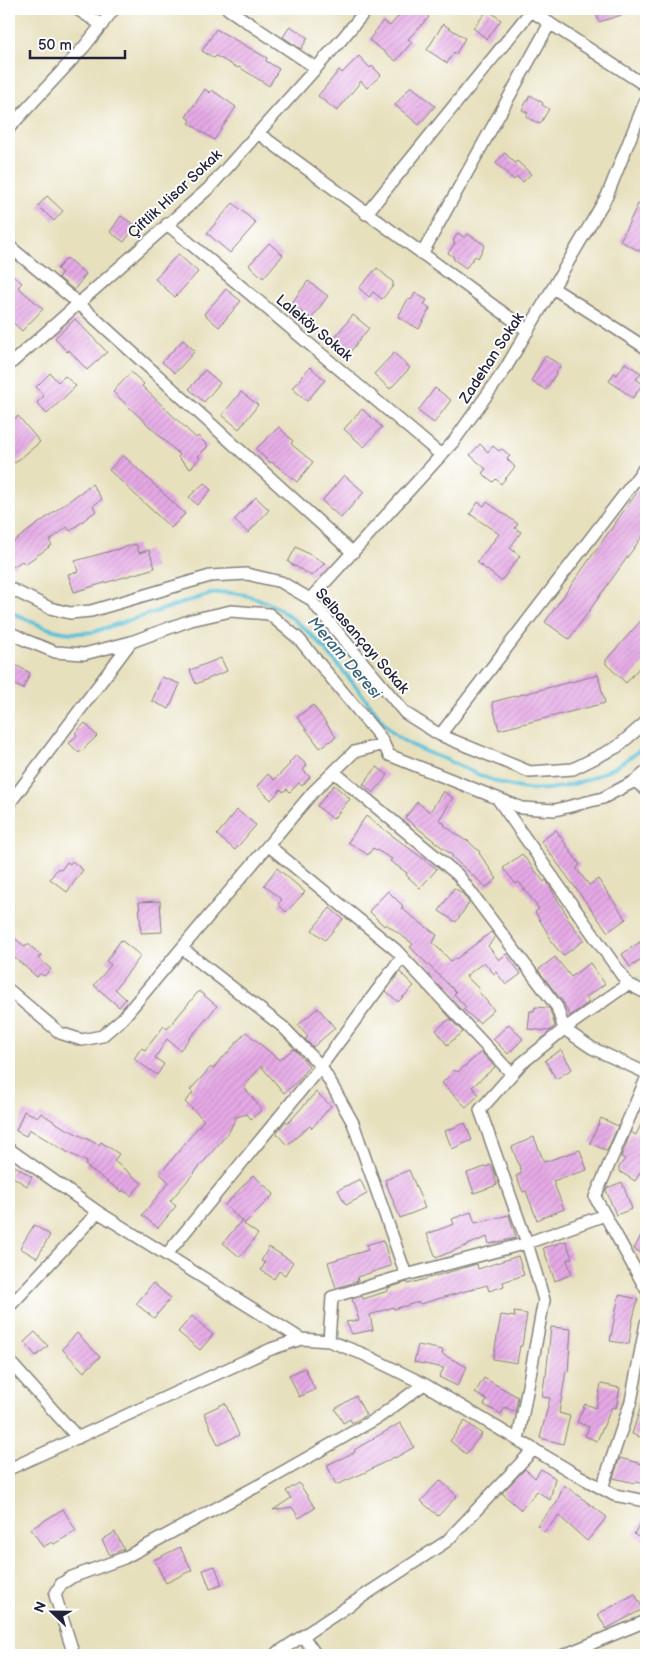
<svg xmlns="http://www.w3.org/2000/svg" width="655" height="1664" font-family="'Balsamiq Sans',sans-serif">
	<style>
		.lines { fill: none; stroke-linecap: round; stroke-linejoin: round }
		.stream { stroke: #5ac0d8; stroke-width: 4 }
		.building { fill: url(#building-hatch) }
		.minor-casing { stroke: #84817c; stroke-width: 14 }
		.minor { stroke: #fff; stroke-width: 11 }
		.labels { text-anchor: middle; dominant-baseline: central; stroke-width: 4; stroke-linejoin: round; paint-order: stroke }
		.street-label { font-size: 15px; fill: #22223b; stroke: #fff }
		.water-label { font-size: 16px; font-style: italic; fill: #38617a; stroke: #fff }
	</style>
	<defs>
		<pattern id="building-hatch" width="6" height="6" patternUnits="userSpaceOnUse" patternTransform="scale(1.25)"><rect width="6" height="6" fill="#e5a9e5"/><path d="M-1 1l2-2M0 6l6-6M5 7l2-2" fill="none" stroke="#c491c5"/></pattern>
	</defs>
	<rect width="100%" height="100%" fill="#fff"/>
	<filter id="ink" filterUnits="userSpaceOnUse"><feTurbulence type="fractalNoise" baseFrequency=".02" numOctaves="2"/><feDisplacementMap in="SourceGraphic" scale="10" xChannelSelector="R" yChannelSelector="G"/><feConvolveMatrix kernelMatrix="1 2 1 2 8 2 1 2 1" color-interpolation-filters="sRGB"/></filter>
	<filter id="wash" filterUnits="userSpaceOnUse"><feTurbulence type="fractalNoise" baseFrequency=".0096" numOctaves="4" result="noise"/><feDisplacementMap in="SourceGraphic" scale="20" xChannelSelector="R" yChannelSelector="G"/><feGaussianBlur stdDeviation="1.12" result="paint"/><feColorMatrix in="noise" values="0 0 0 0 0 0 0 0 0 0 0 0 0 0 0 0 0 1.4 0 .05"/><feComposite in="paint" operator="in"/></filter>
	<g filter="url(#wash)">
		<rect width="100%" height="100%" fill="#e7e0bd"/>
		<g class="lines">
			<path class="stream" d="M9,611C38,625 59,637 93,632L214,593C287,586 332,659 373,708C379,716 385,725 392,732C408,746 430,753 449,761C472,772 495,783 520,788C562,796 615,772 646,745"/>
		</g>
		<g id="blocks">
			<path class="building" d="M409,9H419L429,17L408,39L412,42L396,61L369,40L383,21L390,26L402,12L404,14Z
				M595,9H634V11L599,22Z
				M488,10L501,20L487,39L473,28Z
				M443,24L465,38L456,54L454,52L447,63L427,50Z
				M290,26L308,38L301,49L283,37Z
				M216,29L267,58L266,61L279,69L269,86L239,67L238,68L216,56L214,58L202,51Z
				M359,56L370,68L372,66L381,75L367,88L361,81L337,111L318,96L339,70L342,73Z
				M411,86L435,106L419,125L395,105Z
				M205,89L210,93L212,90L236,107L214,140L189,123L191,120L186,117Z
				M530,95L543,103L542,105L549,109L540,124L526,117L528,113L522,110Z
				M505,153L515,163L517,161L531,174L523,182L517,177L514,180L496,163Z
				M47,196L63,211L54,221L38,206Z
				M233,203L256,223L230,253L207,233Z
				M638,204L646,208V254L620,241Z
				M121,216L136,226L124,242L110,232Z
				M458,233L465,238L468,234L485,245L478,258L475,256L466,268L453,259L454,257L448,253L455,243L453,241Z
				M269,243L283,255L263,278L249,265Z
				M178,254L198,272L175,297L155,279Z
				M67,258L86,274L74,290L58,277L62,273L57,269Z
				M377,268L393,282V286L382,299L373,292L369,297L359,288Z
				M9,272L22,283L18,287L43,309L22,331L9,319Z
				M308,281L328,296L311,319L291,304Z
				M226,289L241,301L219,327L204,314Z
				M415,293L427,300L424,304L430,308L419,329L398,317L408,299L411,300Z
				M353,315L369,328L350,352L333,339Z
				M75,319L107,352L87,370L69,350L67,352L55,338Z
				M183,340L195,351L175,373L162,362Z
				M394,353L410,368L390,389L374,374Z
				M545,356L561,365L546,390L531,381Z
				M625,363L641,373L636,379L643,384L633,398L609,381L614,373L617,375Z
				M310,367L325,380L307,401L292,388Z
				M205,370L220,383L204,402L189,389Z
				M131,372L144,384L142,386L196,438L198,436L208,446L198,456L200,458L190,469L178,457L180,455L113,392Z
				M50,373L58,382L65,376L76,386L47,414L37,403L44,396L36,387Z
				M435,388L451,400L434,423L418,411Z
				M241,392L258,405L239,429L222,415Z
				M362,409L382,427L364,447L344,429Z
				M18,416L40,442L15,463L9,456V424Z
				M279,427L293,441L291,444L313,462L297,482L272,462L270,463L256,449Z
				M480,444L488,452L493,446L499,451L502,449L510,456L507,459L515,467L501,484L496,479L493,482L482,473L486,469L470,455Z
				M123,455L185,514L171,528L109,470Z
				M344,475L364,492L341,518L322,501Z
				M204,483L211,490L197,505L189,497Z
				M92,484L102,499L93,506L96,511L70,531L67,527L49,541L52,545L25,564L22,561L13,567L9,561V545Z
				M638,491L646,497V531L569,639L545,622Z
				M256,497L269,510L248,533L234,520Z
				M478,502L484,506L487,502L507,516L518,524L515,528L521,532L510,548L520,556L501,581L477,562L499,534L470,514Z
				M136,544L139,553L149,550L155,568L74,592L68,574L78,572L75,561Z
				M296,547L325,563L312,576L288,562Z
				M646,615V660L626,683L606,664V660Z
				M221,658L227,671L196,684L190,670Z
				M14,664L30,673L23,689L9,682V665L13,667Z
				M598,675L605,703L499,730L492,702Z
				M162,677L180,684L169,709L152,701Z
				M313,705L336,737L320,748L297,717Z
				M85,723L97,736L79,753L69,743L77,735L75,733Z
				M296,755L307,765L303,770L310,777L302,786L299,783L290,792L287,789L283,792L281,789L271,800L257,786L268,774L274,780L290,764L289,763Z
				M377,767L388,775L373,793L363,784Z
				M334,785L350,799L333,819L317,806Z
				M443,791L453,798L439,820L445,824L444,825L466,841L467,840L480,852L479,853L497,879L486,887L452,857L453,856L405,818L417,802L430,812Z
				M237,810L256,825L235,850L217,835Z
				M366,816L437,869L420,888L406,875L407,873L390,861L392,859L373,848L368,855L348,842Z
				M556,830L580,865L576,868L589,885L598,879L626,919L608,932L541,841Z
				M522,854L544,882L546,880L568,917L567,918L584,940L563,956L550,940L551,939L535,912L539,909L519,882L516,884L503,868Z
				M72,861L83,870L67,892L50,879L58,868L61,870L67,862L70,864Z
				M277,868L305,892L286,912L278,904L282,900L264,885Z
				M454,888L463,894L469,903L456,922L439,911Z
				M388,891L403,906L401,908L437,935L433,943L451,961L455,958L456,959L491,932L495,937L488,946L499,960L506,954L521,974L506,985L496,972L494,974L484,962L466,976L479,989L478,991L494,1010L479,1023L463,1009L466,1007L454,994L456,992L410,947L413,944L386,924L384,926L369,911Z
				M160,901L162,932L141,933L139,902Z
				M330,908L343,919L325,940L312,930Z
				M9,933L25,947L28,944L41,955L38,958L51,969L44,976L40,974L37,977L9,953Z
				M646,938V957L630,967L622,954Z
				M121,940L141,956L115,989L126,999L119,1007L94,985L111,965L106,961Z
				M555,957L571,977L590,963L605,984L586,997L589,1002L570,1016L563,1002L538,970Z
				M400,972L414,986L398,1002L386,991Z
				M199,991L217,1006L180,1050L167,1039L155,1058L164,1064L157,1075L134,1059L141,1048L145,1050L164,1026L167,1029Z
				M535,1007L549,1008L550,1010L555,1026L549,1031L528,1029L530,1011H534Z
				M318,1008L335,1028L313,1047L305,1039L308,1037L298,1025Z
				M450,1019L463,1032L447,1045L436,1030Z
				M509,1024L523,1039L508,1054L493,1039Z
				M246,1032L279,1060L294,1049L309,1066L297,1082L284,1093L261,1066L244,1087L262,1110L251,1119L247,1114L236,1117L229,1132L170,1201L176,1206L158,1228L142,1215L169,1182L160,1174L204,1120L185,1102L193,1093L190,1090L211,1067L213,1069L222,1057L223,1058Z
				M561,1050L572,1069L556,1079L545,1060Z
				M481,1052L495,1067L472,1087L479,1095L466,1107L442,1083L455,1070L458,1072Z
				M316,1092L331,1106L312,1128L310,1126L287,1145L276,1133L286,1121L288,1123Z
				M24,1111L38,1117L41,1113L61,1126L99,1145L101,1142L119,1154L114,1161L142,1183L131,1196L123,1190L122,1192L85,1165L87,1162L67,1152L29,1129L26,1136L16,1131Z
				M646,1114V1162L635,1181L619,1171V1167L625,1159L621,1157L631,1132L636,1135Z
				M601,1118L618,1126L607,1151L590,1143Z
				M465,1123L472,1140L452,1149L445,1131Z
				M534,1137L544,1162L580,1150L587,1170L553,1181L564,1209L537,1220L526,1191L523,1192L516,1176L522,1173L512,1147Z
				M491,1165L497,1185L474,1193L467,1173Z
				M15,1166L32,1177L27,1186L10,1175Z
				M409,1170L425,1208L400,1218L385,1180Z
				M253,1175L274,1194L244,1224L258,1234L240,1257L223,1243L241,1221L244,1223L225,1205Z
				M360,1179L367,1194L346,1205L338,1190Z
				M622,1182L632,1209L616,1215L606,1190L607,1188Z
				M471,1212L475,1223L509,1215L516,1238L489,1244L487,1237L436,1258L427,1234L454,1224L452,1219Z
				M34,1225L50,1235L37,1258L20,1248Z
				M646,1226V1256L634,1249Z
				M383,1240L391,1266L357,1277L358,1281L336,1288L328,1262L368,1250L366,1245Z
				M566,1241L572,1258L567,1260L572,1274L555,1281L543,1248Z
				M269,1247L293,1262L285,1275L279,1271L274,1279L261,1270L265,1263L261,1261Z
				M518,1256L524,1275L503,1282L504,1286L489,1291L487,1285L420,1304L419,1302L394,1309L393,1307L370,1315L373,1330L352,1334L346,1322L359,1320L352,1299L362,1296L363,1299L388,1291V1288L407,1282L408,1284L477,1264L478,1269Z
				M153,1283L171,1298L154,1318L136,1304Z
				M619,1295L638,1299L632,1322L629,1344L610,1341Z
				M514,1312L527,1314L522,1346H520L517,1363L493,1359L501,1315L515,1317Z
				M192,1316L213,1335L200,1350L178,1332Z
				M551,1327L571,1329L568,1372L566,1371L559,1413L570,1416L563,1444L540,1438L550,1398L542,1397L545,1376H546Z
				M35,1332L48,1346L36,1356L24,1342Z
				M77,1333L100,1357L84,1372L62,1349Z
				M418,1345L443,1350L442,1354L467,1367L457,1386L439,1377L444,1368L414,1362Z
				M305,1368L315,1390L299,1397L289,1375Z
				M484,1378L518,1397L515,1412L505,1407L501,1414L484,1405L487,1400L475,1393Z
				M601,1384L620,1388L616,1408L612,1407L597,1441L585,1436L589,1427L577,1422L585,1404L596,1408Z
				M356,1396L366,1415L352,1423L350,1419L343,1423L335,1409Z
				M644,1397H646V1439L632,1434Z
				M225,1403L239,1435L218,1445L204,1413Z
				M465,1421L482,1434L466,1454L450,1441Z
				M400,1423L414,1447L395,1458L394,1457L366,1472L336,1485L327,1465L355,1452L354,1450Z
				M620,1458L646,1465V1484L636,1482L635,1483L613,1478Z
				M525,1469L535,1478L541,1469L555,1478L550,1500L537,1491L521,1510L502,1493Z
				M440,1480L457,1496L438,1516L421,1501Z
				M299,1483L315,1508L299,1518L292,1507L273,1510L291,1498L286,1491Z
				M564,1485L607,1517L587,1541L559,1516L544,1532L537,1525L556,1504Z
				M63,1509L76,1531L54,1544L52,1542L43,1547L31,1529Z
				M646,1515V1543L634,1534Z
				M115,1532L124,1549L110,1555L102,1540Z
				M180,1547L192,1570L166,1583L154,1560Z
				M215,1566L222,1585L210,1589L203,1570Z
				M635,1594L643,1609L606,1629L598,1614Z"/>
		</g>
	</g>
	<g filter="url(#ink)">
		<use href="#blocks" fill-opacity="0" stroke="#84817c" stroke-width="1"/>
		<g class="lines">
			<g class="minor-casing">
				<path id="minor" d="M77,9L102,25
					M228,9L316,68
					M9,128L84,47L114,9
					M258,133L528,331
					M366,214L531,11L646,86
					M167,224L441,455
					M9,246L78,303L353,553
					M422,254L550,23
					M553,288L646,348
					M9,365L209,188L342,39L367,9
					M9,588L50,608L70,613L91,611L210,576L247,574L281,582L310,599L405,713L440,735L530,772L573,769L617,747L646,722
					M310,599L454,441L504,371L607,196L646,99
					M9,632L25,640L55,652L84,654L131,642L191,620L231,611L269,614L299,639L380,737L389,755L522,808L555,810L603,798L635,781L646,772
					M440,735L646,466
					M334,772L458,875L557,1007L564,1029L592,1048L646,1073
					M635,781L646,790
					M497,798L628,984L646,993
					M9,804L131,642
					M269,846L396,950L512,1074
					M183,949L283,1027L321,1066L353,1123L406,1275
					M9,990L60,1033L82,1040L102,1036L123,1018L313,792L354,752L384,744
					M646,1079L595,1197L646,1289
					M9,1149L98,1212L301,1339
					M167,1254L321,1066L402,957
					M9,1307L98,1212
					M329,1341L332,1297L406,1275L527,1243L605,1215
					M9,1361L78,1438
					M518,1440L544,1300L527,1243L480,1110L521,1064L564,1029L628,984
					M9,1469L271,1349L301,1339L329,1341L363,1354L424,1384L570,1471L614,1495L646,1501
					M602,1488L631,1401L646,1323
					M303,1636L316,1655
					M74,1655L55,1595L61,1584L72,1577L124,1558L265,1482L379,1417L424,1384
					M274,1655L447,1541L534,1449
					M564,1655L646,1621"/>
			</g>
			<use href="#minor" class="minor"/>
		</g>
	</g>
	<g class="labels">
		<g class="street-label">
			<text transform="translate(175 194) rotate(-43)">Çiftlik Hisar Sokak</text>
			<text transform="translate(314 328) rotate(40)">Laleköy Sokak</text>
			<text transform="translate(492 358) rotate(-57)">Zadehan Sokak</text>
			<text transform="translate(362 641) rotate(49)">Selbasançayı Sokak</text>
		</g>
		<g class="water-label">
			<text transform="translate(344 658) rotate(49)">Meram Deresi</text>
		</g>
	</g>
	<rect width="655" height="1664" fill="none" stroke="#fff" stroke-width="30"/>
	<g transform="translate(52 1612) rotate(292)" stroke="#ffffff" stroke-width="4" paint-order="stroke">
	<path d="M0-4L9 19L0 12L-9 19Z" fill="#22223b"/>
	<text y="-8" font-size="14" font-weight="bold" text-anchor="middle" fill="#22223b">N</text>
	</g>
	<path d="M30 50v8h95v-8" fill="none" stroke="#22223b" stroke-width="2.5"/>
	<text x="38" y="50" font-size="15" fill="#22223b" stroke="#ffffff" stroke-width="4" paint-order="stroke">50 m</text>
</svg>
